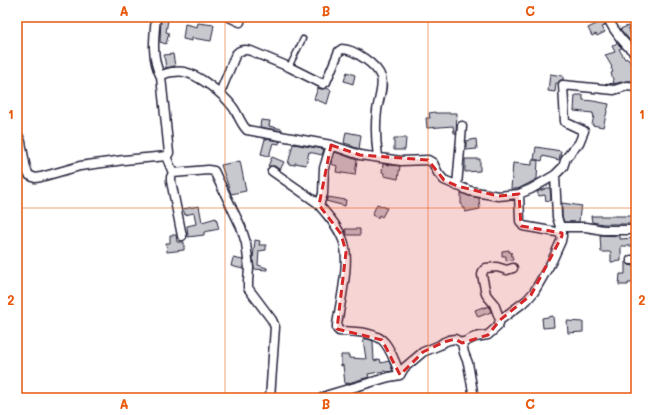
<svg xmlns="http://www.w3.org/2000/svg" width="653" height="415" font-family="Mali,sans-serif">
	<style>
		.building { fill: #c8c8cf; stroke: #22223b }
		.lines { fill: none; stroke-linecap: round; stroke-linejoin: round }
		.lane-casing { stroke: #22223b; stroke-width: 7 }
		.street-casing { stroke: #22223b; stroke-width: 11 }
		.lane { stroke: #fff; stroke-width: 4 }
		.street { stroke: #fff; stroke-width: 8 }
		.marked { fill: #d62828; fill-opacity: 0.2; stroke: #d62828; stroke-width: 3; stroke-dasharray: 8 5; stroke-linejoin: round }
		.grid { fill: none; stroke: #e8590c; stroke-width: 1; stroke-opacity: 0.55 }
		.neatline { fill: none; stroke: #e8590c; stroke-width: 1.5 }
		.grid-label { font-size: 13px; text-anchor: middle; font-weight: bold; fill: #e8590c }
	</style>
	<rect width="100%" height="100%" fill="#fff"/>
	<filter id="ink" filterUnits="userSpaceOnUse"><feTurbulence type="fractalNoise" baseFrequency=".025" numOctaves="2"/><feDisplacementMap in="SourceGraphic" scale="8" xChannelSelector="R" yChannelSelector="G"/><feConvolveMatrix kernelMatrix="1 2 1 2 8 2 1 2 1" color-interpolation-filters="sRGB"/></filter>
	<g filter="url(#ink)">
		<path class="building" d="M161,19L168,20L166,32L169,33L166,44L160,42Z
			M603,21L605,26L602,27L605,32L597,36L596,34L592,36L588,28Z
			M198,23L214,25L211,41L192,38V41L183,39L185,24L197,27Z
			M628,26L634,45L620,29Z
			M617,43L622,48L619,49L625,59L628,58L631,64L632,63L636,69V78L632,81H626L613,84H609L614,83L611,73L613,72L611,68L612,67L605,55L615,52L612,46Z
			M173,54L175,66L166,68L164,55Z
			M347,72L355,75L353,84L344,81Z
			M550,74L563,76V80H560L558,83H556L555,92L548,91Z
			M318,88L321,89L326,88L331,90L327,104L314,99Z
			M575,95H583V100L593,101L609,104L603,127L592,125L594,115H593V113L574,111Z
			M435,112V113H457L456,133H454L453,126L427,128L426,118H430L429,113Z
			M261,120L270,121L269,126L282,129V131L260,127Z
			M346,132L361,135L359,149L351,146V145L344,143Z
			M394,138H406L405,150H394Z
			M265,139L280,141L279,144L273,143L269,156L261,154Z
			M476,139L477,149L466,150V141Z
			M293,144L324,149L322,155L309,152L306,165L295,163V165L288,164Z
			M536,147L561,151L559,160L543,156L542,161L538,160L537,179L518,189H511L513,163L532,165V160H538H534Z
			M335,152L357,160L355,175L336,172L337,166L331,164Z
			M272,157L284,162L280,170L275,166H268Z
			M465,159H480V171L465,172Z
			M240,161L246,191L231,194L221,165Z
			M383,164L400,166L398,179L384,176V173L382,172Z
			M547,188H550L551,200L546,201L545,195L539,196L537,192Z
			M461,193L469,196L479,198L480,209L465,212V208H462V204H461Z
			M328,197L346,200L345,206L326,201Z
			M562,203L582,206L580,211L579,222H564L562,216Z
			M377,204L387,208L382,217L379,215L378,218L372,215Z
			M199,206L202,222L216,218L219,229L204,232V235L188,237L187,226L196,224L194,213L185,215L183,209Z
			M591,216H633V224H603L592,222Z
			M345,229H360V235H347Z
			M170,235H176L177,242H184V250L167,252L166,243H170Z
			M600,235L620,236V239L636,238V246H621V261L611,262V252H601Z
			M255,240L260,241L259,245H266V250L259,251L258,265L267,268V270L254,269L253,259Z
			M509,250V252H511L513,260L506,261V256H502V251Z
			M233,258L243,260V269L231,266Z
			M625,262H626L629,265L634,266L635,274H636V283H628V285H619L620,274H625Z
			M489,306L491,312L478,317L475,310L483,307V308Z
			M553,316L554,327L543,328L542,318Z
			M567,321L583,322V332L568,333Z
			M363,339H368L373,341L374,361L380,359L381,363L389,361L393,371L386,372L385,371L368,374L369,377L345,384L343,365L341,366V355H349V358L366,359Z"/>
		<g class="lines">
			<g class="lane-casing">
				<path id="lane" d="M289,67L303,39"/>
			</g>
			<g class="street-casing">
				<path id="street" d="M156,17C154,37 151,58 161,77
					M229,17L240,22
					M607,17C614,31 624,44 636,54
					M220,93L235,56C238,50 244,49 251,51L289,67L323,84L326,82L339,51L342,49C354,49 377,65 381,77C384,86 378,101 377,111C375,126 376,142 378,157
					M17,136L19,137L21,142L26,169L29,175L35,178L41,177L80,166L124,160L167,156L169,153L161,77C164,73 167,73 172,72C176,72 180,71 184,72C199,75 223,94 232,106C238,113 240,123 247,130L331,145L360,155L401,161L428,160L433,163L438,173L444,180L470,191L498,196L519,194L531,189L555,175L563,167L566,158L579,143L584,131L565,122L563,85L614,90L627,86L636,87
					M331,145L324,168L323,194L319,205C328,216 338,226 343,240C351,260 340,303 337,325V329L339,331C353,332 376,331 385,343C392,352 396,364 400,375
					M166,156L173,173L208,170L214,171L241,227L246,243L249,268L248,281V288L272,320L275,327L270,398
					M272,171L319,204
					M173,173L171,177V181L182,236
					M457,186L462,126
					M519,194L520,221L523,226L562,233
					M560,227H586L603,230H636
					M631,260H636
					M500,320L494,304L488,297L486,294L482,275L483,271L486,268L497,267L507,270L513,268
					M462,343L464,353L468,363L474,398
					M322,398L328,395L389,377L400,375L404,368L423,352L440,345L444,342L449,340L455,339L462,343L475,337L488,335L498,326L500,320L527,300L534,292L552,261L561,241L562,236L561,230L557,217L555,175"/>
			</g>
			<use href="#lane" class="lane"/>
			<use href="#street" class="street"/>
		</g>
	</g>
	<path class="marked" d="M331,145L360,155L428,160L444,180L457,186L498,196L519,194L521,226L562,233V236L531,295L500,320L488,335L462,343L455,339L444,342L423,352L400,375L382,340L337,329L346,252L341,234L319,205Z"/>
	<path class="grid" d="M225,17V398M428,17V398M17,208H636"/>
	<rect width="653" height="415" fill="none" stroke="#fff" stroke-width="44"/>
	<rect x="22" y="22" width="609" height="371" class="neatline"/>
	<g class="grid-label">
		<text x="124" y="16">A</text>
		<text x="326" y="16">B</text>
		<text x="530" y="16">C</text>
		<text x="11" y="119">1</text>
		<text x="642" y="119">1</text>
		<text x="11" y="305">2</text>
		<text x="642" y="305">2</text>
		<text x="124" y="409">A</text>
		<text x="326" y="409">B</text>
		<text x="530" y="409">C</text>
	</g>
</svg>
